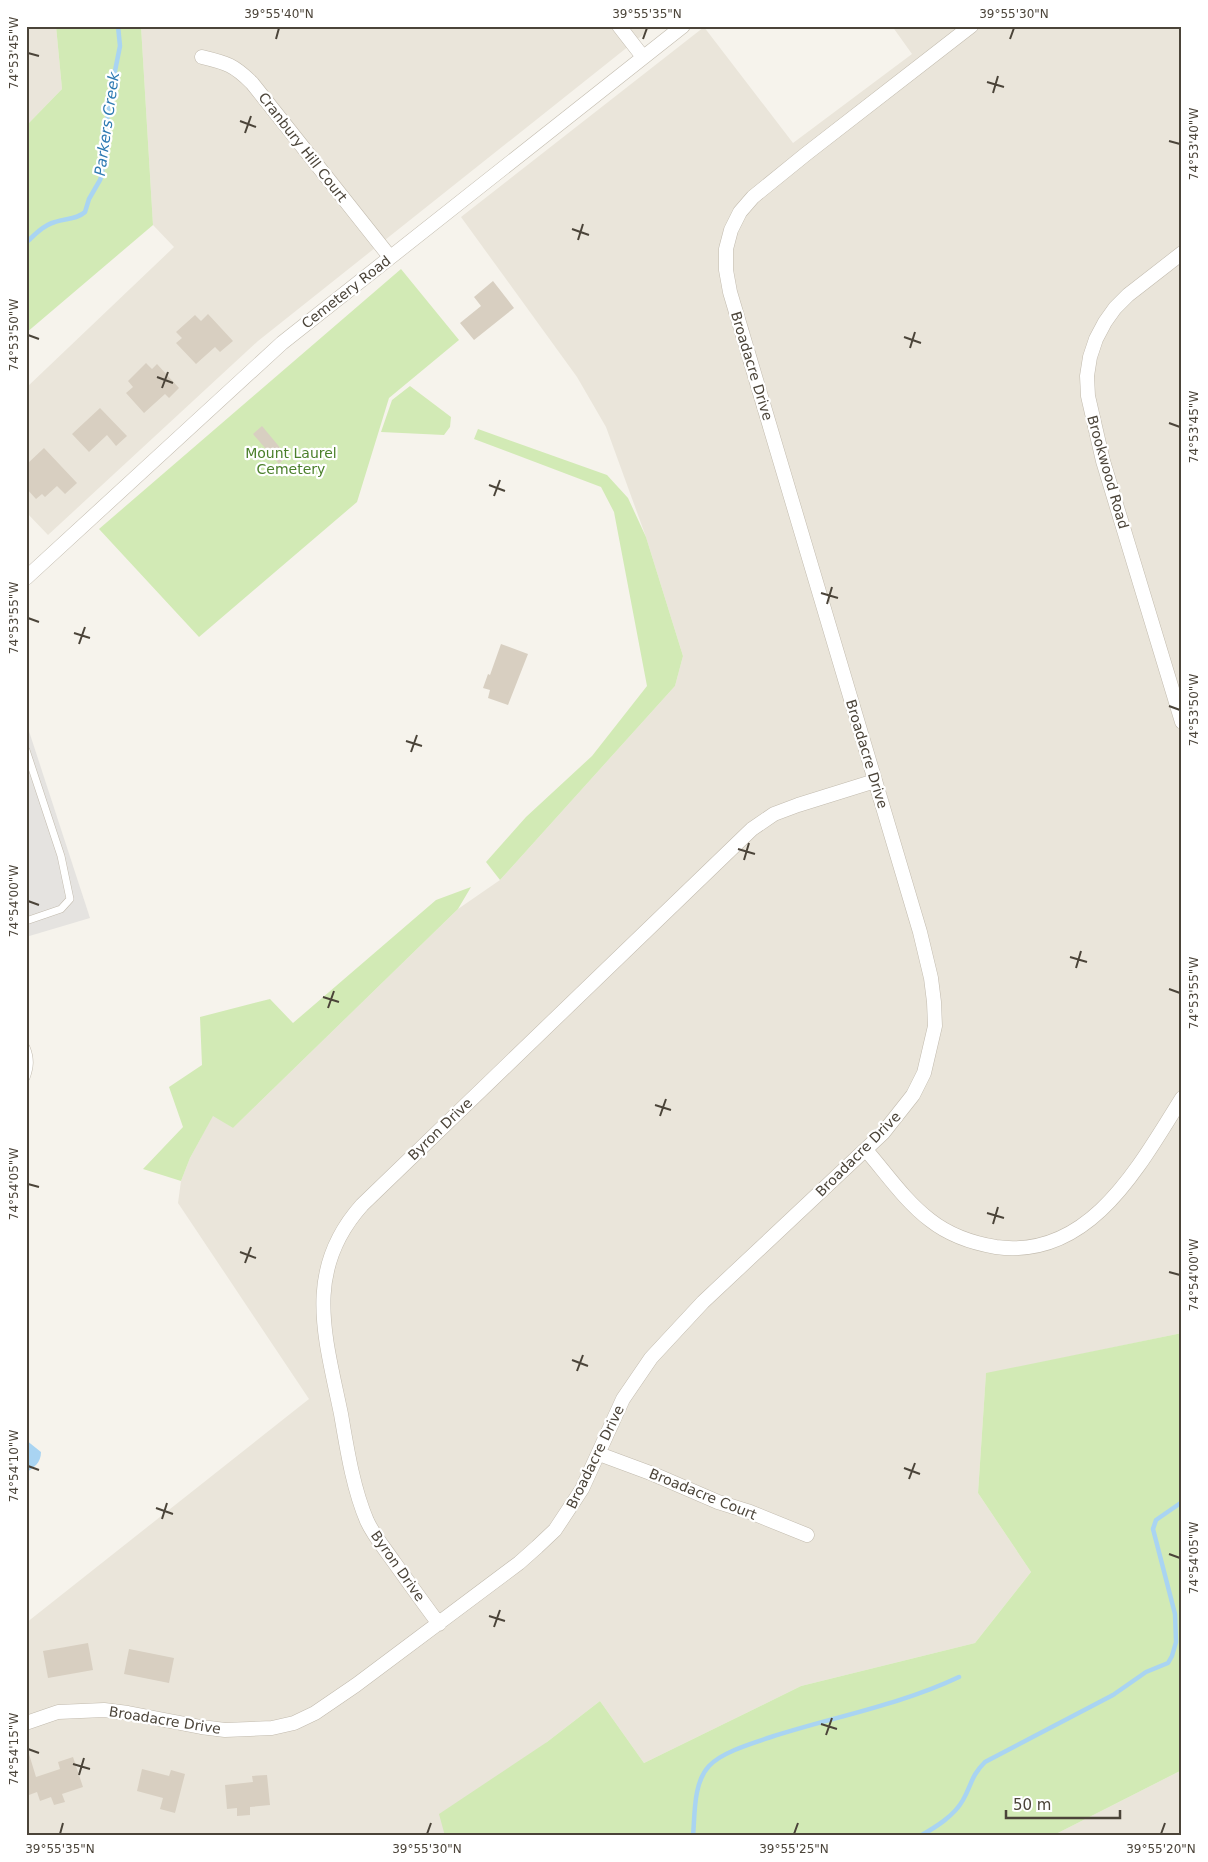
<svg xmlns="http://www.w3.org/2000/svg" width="1208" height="1862" font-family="'DejaVu Sans',sans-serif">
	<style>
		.residential { fill: #eae5da }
		.green { fill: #d2eab5 }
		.parking { fill: #e5e3e0 }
		.water { fill: #a9d4f2 }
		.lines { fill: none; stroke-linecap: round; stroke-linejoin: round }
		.stream { stroke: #a9d4f2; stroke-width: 4.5 }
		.building { fill: #d8cfc1 }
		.service-casing { stroke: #c2bbae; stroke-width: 8 }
		.minor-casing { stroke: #c2bbae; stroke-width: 15 }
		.service { stroke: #fff; stroke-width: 7 }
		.minor { stroke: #fff; stroke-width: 14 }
		.ticks { fill: none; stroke: #4b4439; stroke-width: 2 }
		.labels { text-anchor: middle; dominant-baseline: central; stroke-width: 4.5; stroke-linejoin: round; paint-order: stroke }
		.street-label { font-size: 14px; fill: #4b4439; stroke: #fff }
		.park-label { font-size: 14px; fill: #4a7f2a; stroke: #fff }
		.water-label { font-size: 15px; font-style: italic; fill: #2e7ab2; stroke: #fff }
		.neatline { fill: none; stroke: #4b4439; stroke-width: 2 }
		.ticks-label { font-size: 12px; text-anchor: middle; fill: #4b4439 }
	</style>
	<rect width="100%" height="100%" fill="#f6f3ec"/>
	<path class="residential" d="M26,26H56L62,89L26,126Z
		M141,26H654L258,341L48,535L26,512V388L174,247L153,225Z
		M892,26H1182V1333L986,1374L978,1493L1031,1572L975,1643L801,1686L644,1763L600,1701L547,1742L445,1836H26V1623L309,1399L178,1203L181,1181L190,1158L213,1115L233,1128L458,909L500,880L675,686L683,656L646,537L606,427L577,377L461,217L704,27L793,143L912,54Z
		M1182,1770V1836H1052Z"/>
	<path class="green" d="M56,26H141L153,225L26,333V126L62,89Z
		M401,269L459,340L389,398L357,502L199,637L99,529Z
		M410,386L451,417L450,427L444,435L381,432L392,400Z
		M478,429L607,475L628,498L646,537L683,656L675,686L500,880L486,862L526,817L592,756L647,686L614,512L601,487L474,439Z
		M471,887L458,909L233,1128L213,1116L190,1158L181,1181L143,1169L183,1127L169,1087L202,1065L200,1017L270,999L293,1023L436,900Z
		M1182,1333V1770L1052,1836H445L439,1814L547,1742L600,1701L644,1763L801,1686L975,1643L1031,1572L978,1493L986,1373Z"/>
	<path class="parking" d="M26,722L90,918L26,937Z"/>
	<path class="water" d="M26,1440L41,1452C41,1463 34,1467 26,1473Z"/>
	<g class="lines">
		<path class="stream" d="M26,243C34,235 44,225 55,222C66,218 76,220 85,212L89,199L100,180L102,174L109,101L120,46L118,26
			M693,1836C695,1815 693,1783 709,1766C722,1752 753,1743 771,1737C833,1717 900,1705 959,1677
			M920,1836C936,1827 954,1816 963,1800C972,1784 971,1776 985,1762L1113,1695L1146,1672L1168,1663L1172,1656L1176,1642L1175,1614L1153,1529L1156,1520L1182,1502"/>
	</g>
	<path class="building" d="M493,281L514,308L474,340L460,323L481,306L474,297Z
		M208,314L233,341L220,352L215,347L196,364L176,343L182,338L176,332L195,315L201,321Z
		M146,363L152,369L157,364L179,388L169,398L165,394L144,413L126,393L133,387L128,381Z
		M100,408L127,436L116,446L107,435L89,452L72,434Z
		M262,426L287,456L279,464L253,434Z
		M44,448L77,483L65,494L57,486L45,497L42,494L36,499L26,488V465Z
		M501,644L528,654L508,705L488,698L490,690L483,688L488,674L490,675Z
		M88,1643L93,1670L48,1678L43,1651Z
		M129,1649L174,1658L169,1683L124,1674Z
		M26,1754H29L36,1777L60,1769L58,1762L73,1757L83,1787L62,1794L65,1802L54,1805L51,1797L40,1801L37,1792L29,1795L26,1786Z
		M142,1769L169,1776L171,1770L185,1774L175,1813L160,1809L163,1798L137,1791Z
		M267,1775L270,1805L250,1807V1815L237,1816V1808L227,1809L225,1785L253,1782L252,1776Z"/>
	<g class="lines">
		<g class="service-casing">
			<path id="service" d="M26,750L61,856L70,899L61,909L26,921
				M26,1047C31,1059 30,1067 26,1078"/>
		</g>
		<g class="minor-casing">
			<path id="minor" d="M619,26L643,57
				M202,57C227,63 234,65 252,83L390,257
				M1182,253L1128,295L1115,308L1105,322L1096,339L1090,357L1087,376L1088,396L1103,461L1182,722
				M26,578L282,343L683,26
				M866,1150C886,1173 905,1201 930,1220C949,1235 972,1243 996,1247C1090,1260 1139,1166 1182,1098
				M599,1454L653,1474L718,1502L750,1512L807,1535
				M439,1624C424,1604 409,1583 394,1562C385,1549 374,1536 367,1521C353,1488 347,1449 341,1414C325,1336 303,1271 362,1205L752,829L774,814L798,805L875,781
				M26,1723L58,1712L104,1710L128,1713L201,1727L225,1730L272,1728L294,1723L315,1713L356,1685L519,1563L537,1547L555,1530L582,1489L623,1399L651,1358L703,1302L883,1133L913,1095L924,1073L935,1026L934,1002L931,978L920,932L730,292L726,270V249L731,230L740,212L753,197L806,154L971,26"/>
		</g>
		<use href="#service" class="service"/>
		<use href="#minor" class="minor"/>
	</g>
	<path class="ticks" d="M276,39L279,28M643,39L647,28M1010,39L1014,28M28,53L39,56M987,82L1004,87M993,93L998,76M240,121L256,127M245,133L251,116M1169,141L1180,144M572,229L589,235M578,240L583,224M28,335L39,339M904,337L921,343M910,348L915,332M157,377L173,383M162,388L168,372M1169,423L1180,427M489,485L505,491M494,496L500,480M821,593L838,598M827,604L832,587M28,618L39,622M74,633L90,638M79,644L85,627M1169,706L1180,710M406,741L422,746M411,752L417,735M738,849L755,854M744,860L749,843M28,901L39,905M1070,957L1087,962M1076,968L1081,951M1169,989L1180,993M323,997L339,1002M328,1008L334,991M655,1105L671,1110M660,1116L666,1099M28,1184L39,1187M987,1213L1004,1218M993,1224L998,1207M240,1252L256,1258M245,1263L251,1247M1169,1272L1180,1275M572,1360L588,1366M577,1371L583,1355M28,1466L39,1470M904,1468L920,1474M909,1479L915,1463M156,1508L173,1514M162,1519L167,1503M1169,1554L1180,1558M489,1616L505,1621M494,1627L500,1610M821,1724L837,1729M826,1735L832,1718M28,1749L39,1753M73,1764L90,1769M79,1775L84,1758M60,1834L63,1823M427,1834L431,1823M794,1834L798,1823M1161,1834L1165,1823"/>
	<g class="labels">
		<g class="street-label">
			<text transform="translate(303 147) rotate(52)">Cranbury Hill Court</text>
			<text transform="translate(346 292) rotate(-38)">Cemetery Road</text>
			<text transform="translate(752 366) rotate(73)">Broadacre Drive</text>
			<text transform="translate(1108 472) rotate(74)">Brookwood Road</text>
			<text transform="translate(867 754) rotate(73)">Broadacre Drive</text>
			<text transform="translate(440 1129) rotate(-44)">Byron Drive</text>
			<text transform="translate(858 1154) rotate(-45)">Broadacre Drive</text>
			<text transform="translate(595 1457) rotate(-64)">Broadacre Drive</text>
			<text transform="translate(703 1494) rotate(22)">Broadacre Court</text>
			<text transform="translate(398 1566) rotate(55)">Byron Drive</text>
			<text transform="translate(165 1720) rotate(9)">Broadacre Drive</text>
		</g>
		<g class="park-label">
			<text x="291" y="453">Mount Laurel<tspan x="291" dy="16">Cemetery</tspan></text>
		</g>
		<g class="water-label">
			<text transform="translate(107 124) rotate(-82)">Parkers Creek</text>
		</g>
	</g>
	<rect width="1208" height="1862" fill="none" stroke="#ffffff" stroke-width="55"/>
	<path d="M1006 1810v8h114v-8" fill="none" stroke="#4b4439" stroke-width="2.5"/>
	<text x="1013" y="1810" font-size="15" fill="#4b4439" stroke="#ffffff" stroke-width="4" paint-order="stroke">50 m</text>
	<rect x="28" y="28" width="1152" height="1806" class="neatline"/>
	<g class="ticks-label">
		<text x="279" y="18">39°55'40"N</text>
		<text x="647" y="18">39°55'35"N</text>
		<text x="1014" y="18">39°55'30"N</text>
		<text transform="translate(14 53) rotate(-90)" y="4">74°53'45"W</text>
		<text transform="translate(1194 144) rotate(-90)" y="4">74°53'40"W</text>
		<text transform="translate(14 335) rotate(-90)" y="4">74°53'50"W</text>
		<text transform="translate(1194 427) rotate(-90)" y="4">74°53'45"W</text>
		<text transform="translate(14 618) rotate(-90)" y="4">74°53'55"W</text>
		<text transform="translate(1194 710) rotate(-90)" y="4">74°53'50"W</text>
		<text transform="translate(14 901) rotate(-90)" y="4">74°54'00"W</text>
		<text transform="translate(1194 993) rotate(-90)" y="4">74°53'55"W</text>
		<text transform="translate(14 1184) rotate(-90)" y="4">74°54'05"W</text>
		<text transform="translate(1194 1275) rotate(-90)" y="4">74°54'00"W</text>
		<text transform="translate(14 1466) rotate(-90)" y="4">74°54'10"W</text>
		<text transform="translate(1194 1558) rotate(-90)" y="4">74°54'05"W</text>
		<text transform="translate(14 1749) rotate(-90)" y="4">74°54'15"W</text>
		<text x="60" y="1853">39°55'35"N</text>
		<text x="427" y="1853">39°55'30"N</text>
		<text x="794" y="1853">39°55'25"N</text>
		<text x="1161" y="1853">39°55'20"N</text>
	</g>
</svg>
